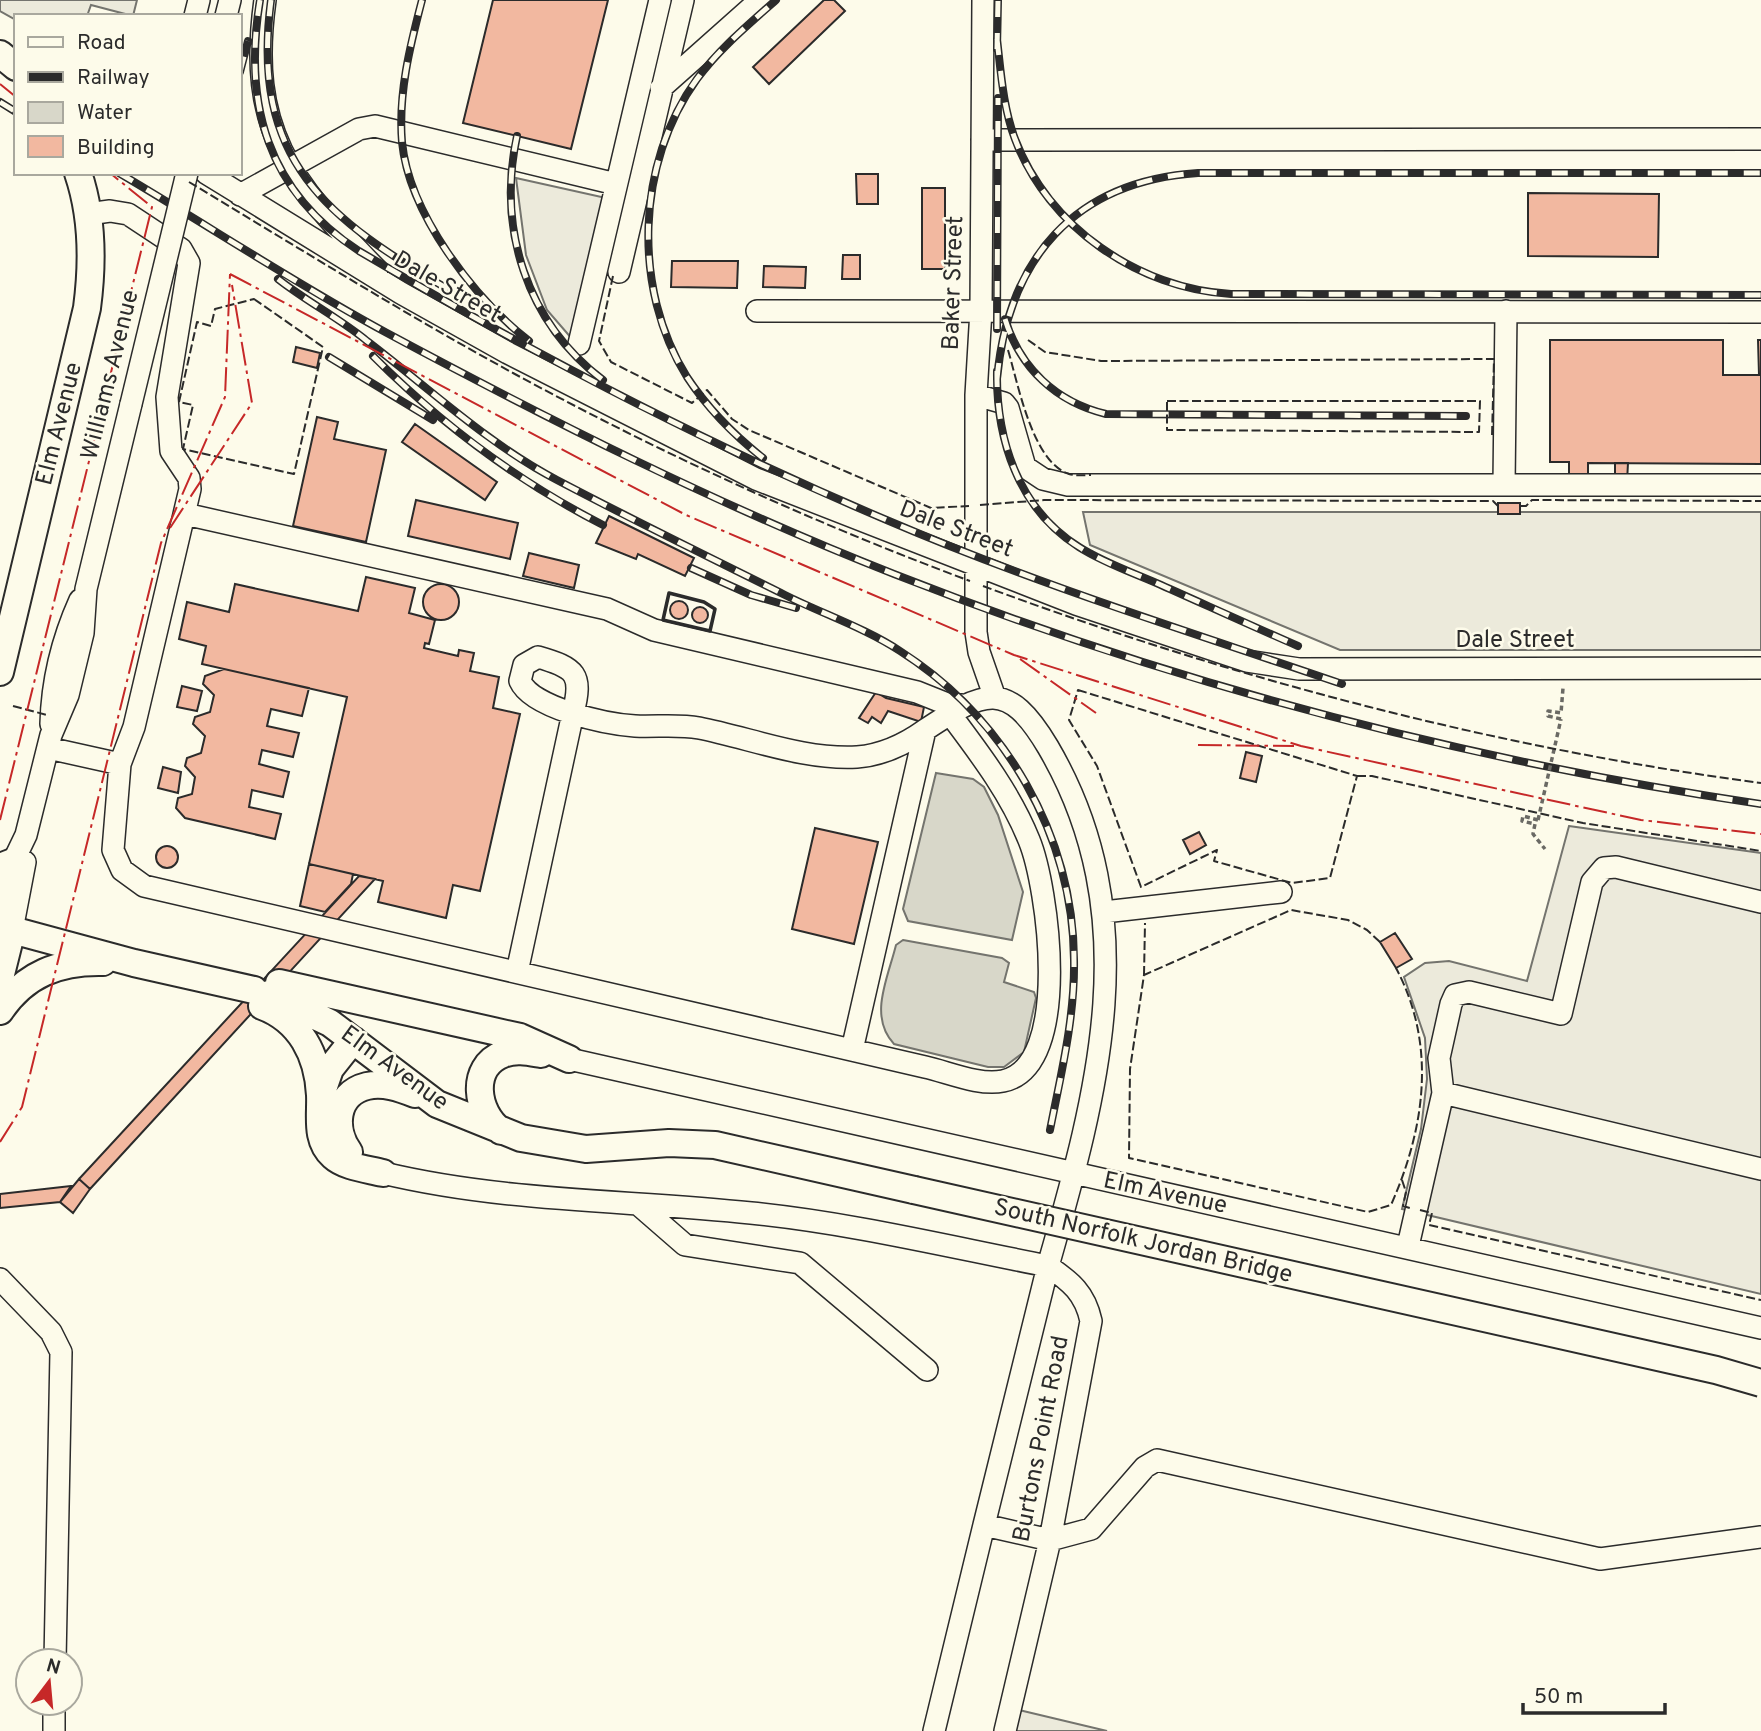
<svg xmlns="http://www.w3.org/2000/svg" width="1761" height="1731" font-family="Overpass,sans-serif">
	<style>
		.parking { fill: #eceadb; stroke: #74746e; stroke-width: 2 }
		.water { fill: #d8d7c9; stroke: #74746e; stroke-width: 2 }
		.building { fill: #f2b8a0; stroke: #2b2b2b; stroke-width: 2 }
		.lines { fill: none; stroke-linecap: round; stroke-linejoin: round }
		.minor-casing { stroke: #2b2b2b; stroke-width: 24 }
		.major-casing { stroke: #2b2b2b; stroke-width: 30 }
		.path { stroke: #6a6964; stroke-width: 3.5; stroke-dasharray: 5 3.5; stroke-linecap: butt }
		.minor { stroke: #fdfbea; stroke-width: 21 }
		.major { stroke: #fdfbea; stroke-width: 26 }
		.rail-casing { stroke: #2b2b2b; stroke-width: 8 }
		.rail { stroke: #fdfbea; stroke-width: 5; stroke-dasharray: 16; stroke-linecap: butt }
		.minor-bridge-casing { stroke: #2b2b2b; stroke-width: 24; stroke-linecap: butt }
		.major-bridge-casing { stroke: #2b2b2b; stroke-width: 30; stroke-linecap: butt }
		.path-bridge { stroke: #6a6964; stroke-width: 3.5; stroke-dasharray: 5 3.5; stroke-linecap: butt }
		.minor-bridge { stroke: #fdfbea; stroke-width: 21 }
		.major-bridge { stroke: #fdfbea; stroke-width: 26 }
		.fence { stroke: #2b2b2b; stroke-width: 2; stroke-dasharray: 9 3.5; stroke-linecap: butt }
		.wall { stroke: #2b2b2b; stroke-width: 3.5 }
		.power { stroke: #c62828; stroke-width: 2; stroke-dasharray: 24 5 3.5 5; stroke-linecap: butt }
		.labels { text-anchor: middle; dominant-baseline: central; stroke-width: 5; stroke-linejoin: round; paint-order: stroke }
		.street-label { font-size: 24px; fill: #2b2b2b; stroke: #fdfbea }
	</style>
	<rect width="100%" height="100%" fill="#fdfbea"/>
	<path class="parking" d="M0,0H137L133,16L91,5L87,16H16V20L0,11Z
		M516,178L606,198L573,340L547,310L526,255Z
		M1083,512H1761V650H1340L1090,545Z
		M1569,826L1761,853V1294L1402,1209L1421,1129L1427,1079L1425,1038L1404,977L1425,963L1449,961L1527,981Z
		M1019,1710L1107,1731H1014Z"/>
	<path class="water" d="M936,773L973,779L984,787L998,815L1023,892L1012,940L908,921L903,909Z
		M903,940L1002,958L1009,963L1004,982L1034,992L1036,998L1024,1052L1004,1067H988L894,1044C868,1016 888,978 896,945Z"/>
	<path class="building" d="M493,0H608L571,149L463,123Z
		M824,0H834L845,11L769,84L753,67Z
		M856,174H878V204H857Z
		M922,188H945V269H922Z
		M1528,193L1659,194L1658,257L1528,256Z
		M843,255H860V279H842Z
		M672,261H738L737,288L671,287Z
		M764,266L806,267L805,288L763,287Z
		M1550,340H1723V375H1759L1758,340H1761V464L1588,463V475H1569V462H1550Z
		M296,347L320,353L317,368L293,362Z
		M317,417L338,422L334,439L386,450L366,542L293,526Z
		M415,424L497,482L485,500L402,442Z
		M1615,463H1628L1627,482L1615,481Z
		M416,500L518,523L510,559L408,536Z
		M1498,503H1520V514H1498Z
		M609,516L694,558L685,576L638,554L636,559L596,543Z
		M529,553L579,565L574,588L523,576Z
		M366,577L415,588L409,613L435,620L429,644L425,643L424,648L458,656L459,650L474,653L470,671L499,677L493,708L520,714L480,891L453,885L446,918L378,902L383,881L309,864L347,697L202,664L206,646L179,639L187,602L229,612L235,584L358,611Z
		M423 602a18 18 0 1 1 36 0a18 18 0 1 1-36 0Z
		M670 610a9 9 0 1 1 18 0a9 9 0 1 1-18 0Z
		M692 615a8 8 0 1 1 16 0a8 8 0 1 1-16 0Z
		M224,669L309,688L302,716L271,709L267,726L299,733L293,757L262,750L259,764L289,772L283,797L252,790L249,807L281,814L275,839L185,818L176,808L178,798L192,794L195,777L185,766L187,758L201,753L205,736L193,724L195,717L210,712L214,695L203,684L205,676Z
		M182,686L202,691L197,711L177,707Z
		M876,692L886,698L924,707L921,722L888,711L881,723L872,717L868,723L859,718Z
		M1246,752L1262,756L1256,782L1240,778Z
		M163,767L181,772L178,793L158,788Z
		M815,828L878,842L854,944L792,929Z
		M1199,832L1206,845L1190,854L1183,840Z
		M156 857a11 11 0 1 1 22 0a11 11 0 1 1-22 0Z
		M309,864L353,874L351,884L325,912L300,906Z
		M359,876L375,879L90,1189L79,1179Z
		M1395,933L1412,959L1396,968L1380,942Z
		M79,1179L90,1189L73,1213L60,1202Z
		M71,1186L60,1202L0,1208V1194Z"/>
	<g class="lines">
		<g class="minor-casing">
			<path id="minor" d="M265,0C247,130 290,181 377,270
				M983,0L981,310L976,395V632L979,652L995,698
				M195,16L199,0
				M226,16L230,0
				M661,88L760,0
				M982,140L1761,139
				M206,173L401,293L508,353L756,479L1076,604L1247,661L1299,669L1761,668
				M240,195L359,129L375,126L616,184
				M88,214L110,211L128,214L181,249L189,263L167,397L171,451L189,478L190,489L134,727L120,764L113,850L122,870L144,886L925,1067C948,1072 979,1086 1003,1081C1073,1067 1048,886 1029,840C1010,793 980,754 950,714
				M619,272L683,0
				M757,311L1761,312
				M579,344L660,0
				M976,395L1004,403L1008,408L1025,467L1043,479L1068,485H1761
				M1504,485L1506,311
				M185,514L607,609L654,630L917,692L952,706L962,705
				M51,724C52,680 62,640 80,600
				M48,748L120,764
				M0,907L13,862L26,835L51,735L68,695L83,633L86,589L131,404
				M1104,912L1281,892
				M12,930L25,862
				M517,972L573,713C583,674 576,668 538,657L524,665L520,681C532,708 605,724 635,726C657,727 678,724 699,728C750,738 804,760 857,757C883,755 904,745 925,730
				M852,1050L925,730C984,691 1007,678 1048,747C1147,916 1098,1091 1048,1266C1071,1282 1085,1293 1091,1321L1050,1540L1005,1731
				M569,1059L1761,1328
				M1443,1093L1761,1169
				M383,1173C504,1202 629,1200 751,1213C851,1223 950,1247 1048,1266L984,1525
				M639,1205L685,1245L800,1263L927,1370
				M1408,1246L1443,1093L1439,1058L1451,1004L1455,995L1469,992L1561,1014L1592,882L1604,868L1616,867L1761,902
				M0,1279L51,1332L61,1352L55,1661
				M54,1731V1703
				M934,1731L984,1525L1050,1540L1091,1529L1145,1467L1157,1460L1600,1559L1761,1537"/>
		</g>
		<g class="major-casing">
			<path id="major" d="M0,54L16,67
				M0,672L87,308C93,263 93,217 78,173
				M0,867L13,862
				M0,924L12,930L134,963L254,990
				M0,978L12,930
				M279,983L520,1037L569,1059
				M269,994L330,1023L437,1104L521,1138L586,1149L669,1143L715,1145L914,1190
				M262,1006C300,1020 318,1055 320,1095C321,1116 315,1140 333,1156C345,1167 367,1169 383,1173
				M0,1011C25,974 59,961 103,962
				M321,1095L330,1069L353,1040
				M501,1131C476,1113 469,1067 503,1054C516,1049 529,1052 541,1054
				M349,1152C333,1130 334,1094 367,1086C383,1082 400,1088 415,1094"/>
		</g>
		<path class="path" d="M1561,719L1548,716V711L1561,713L1563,688
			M1538,820L1523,816L1522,821L1535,824L1533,834L1545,849"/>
		<use href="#minor" class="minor"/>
		<use href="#major" class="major"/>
		<g class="rail-casing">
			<path id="rail" d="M260,0C243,104 267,191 359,251C530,352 706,444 889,521C1036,584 1191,632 1342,684
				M271,0C250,161 326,219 453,292
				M422,0C410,46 398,94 402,142C409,214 474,298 529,341
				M997,39C1001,73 1003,107 1015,139C1048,227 1139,289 1231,294L1761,295
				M997,49L998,0
				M240,72L248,41
				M0,102L16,112
				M517,136C497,228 526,322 603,380
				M119,173C209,226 296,284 387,333C551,421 720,506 894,574C1174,684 1463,760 1761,804
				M278,279C306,301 339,318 367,341C429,388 488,444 557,480C633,520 709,557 785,595C823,614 865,628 900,651C1005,718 1073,835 1074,960C1075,1017 1061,1074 1050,1130
				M1005,319C1020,368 1056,402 1106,414L1466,416
				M997,329L998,98
				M373,356C440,423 519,482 603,525
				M329,357L433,420
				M997,371C996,439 1018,509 1079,547C1104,563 1134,573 1161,585C1206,605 1252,626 1298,646
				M997,379C1008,259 1074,181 1198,173H1761
				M763,458C734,435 708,409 687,377C632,289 636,163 697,79C719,49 748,25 776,0
				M691,568L751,595L796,608"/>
		</g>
		<use href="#rail" class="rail"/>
		<g class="minor-bridge-casing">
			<path id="minor-bridge" d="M131,404L187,173"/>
		</g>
		<g class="major-bridge-casing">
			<path id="major-bridge" d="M914,1190L1716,1370L1761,1383"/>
		</g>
		<path class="path-bridge" d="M1538,820L1561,719"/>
		<use href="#minor-bridge" class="minor-bridge"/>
		<use href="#major-bridge" class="major-bridge"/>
		<path class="fence" d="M189,182C297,247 403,313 513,373C660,453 814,523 970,581
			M613,276L599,341L611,362L692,403L707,390L732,419L749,430L931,508L969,506
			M254,299L323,347L294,474L183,449L193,405L179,402L197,322L211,326L215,309Z
			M1028,340L1045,352L1101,361L1494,359L1492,436
			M1008,350C1018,383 1032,462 1069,474C1075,476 1085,475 1091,475
			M1167,401H1480L1479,432L1167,430Z
			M980,505L1044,500L1493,501L1498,506
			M1520,506H1526L1532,500L1761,501
			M983,586C1234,679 1496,748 1761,783
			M1078,690L1357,776L1330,878L1292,883L1214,861L1217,850L1141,887L1097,766L1069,720Z
			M13,706L47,715
			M1357,776H1372L1583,823L1761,851
			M1380,942L1367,930L1348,920L1291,910L1144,975L1130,1069L1129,1158L1368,1212L1391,1205C1425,1128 1437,1045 1396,968
			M1144,975L1145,923
			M1402,1180L1406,1192L1403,1206L1410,1208
			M1420,1210L1432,1213L1429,1225L1761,1300"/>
		<path class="wall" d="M669,593L704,602L715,609L710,631L663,620Z"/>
		<path class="power" d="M0,84L16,97
			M230,274L686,515L1014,655L1301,746L1641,820L1761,834
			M170,528L252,403L232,285
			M1020,659L1096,713
			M1198,745L1294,746
			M0,820L152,207L110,173
			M0,1142L22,1107L161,543L225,397L230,274"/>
	</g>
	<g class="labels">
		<g class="street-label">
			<text transform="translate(954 283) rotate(-88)">Baker Street</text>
			<text transform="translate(447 288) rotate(30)">Dale Street</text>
			<text transform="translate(111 375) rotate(-76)">Williams Avenue</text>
			<text transform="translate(60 424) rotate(-76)">Elm Avenue</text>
			<text transform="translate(956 530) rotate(21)">Dale Street</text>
			<text x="1515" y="641">Dale Street</text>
			<text transform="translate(394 1069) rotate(36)">Elm Avenue</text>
			<text transform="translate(1165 1194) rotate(12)">Elm Avenue</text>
			<text transform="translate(1143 1242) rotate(13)">South Norfolk Jordan Bridge</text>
			<text transform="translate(1042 1439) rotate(-79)">Burtons Point Road</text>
		</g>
	</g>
	<rect x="14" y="14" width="228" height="161" fill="#fdfbea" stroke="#a9a89e" stroke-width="2"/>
	<rect x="28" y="37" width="35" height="10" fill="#fdfbea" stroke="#a9a89e" stroke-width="2"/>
	<text x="77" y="49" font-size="21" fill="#2b2b2b">Road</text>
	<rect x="28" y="72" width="35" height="10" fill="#2b2b2b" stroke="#a9a89e" stroke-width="2"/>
	<text x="77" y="84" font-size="21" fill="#2b2b2b">Railway</text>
	<rect x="28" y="102" width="35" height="21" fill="#d8d7c9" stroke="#a9a89e" stroke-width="2"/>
	<text x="77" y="119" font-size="21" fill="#2b2b2b">Water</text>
	<rect x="28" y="136" width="35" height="21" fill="#f2b8a0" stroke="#a9a89e" stroke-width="2"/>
	<text x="77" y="154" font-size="21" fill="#2b2b2b">Building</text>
	<g transform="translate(49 1682) rotate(16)"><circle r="33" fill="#fdfbea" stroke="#a9a89e" stroke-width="2"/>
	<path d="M0-5L12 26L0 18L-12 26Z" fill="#c62828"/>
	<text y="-10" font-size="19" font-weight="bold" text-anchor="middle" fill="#2b2b2b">N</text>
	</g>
	<path d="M1523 1703v10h142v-10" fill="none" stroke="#2b2b2b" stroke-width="3.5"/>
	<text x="1534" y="1703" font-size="21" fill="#2b2b2b" stroke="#fdfbea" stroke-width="5" paint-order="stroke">50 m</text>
</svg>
